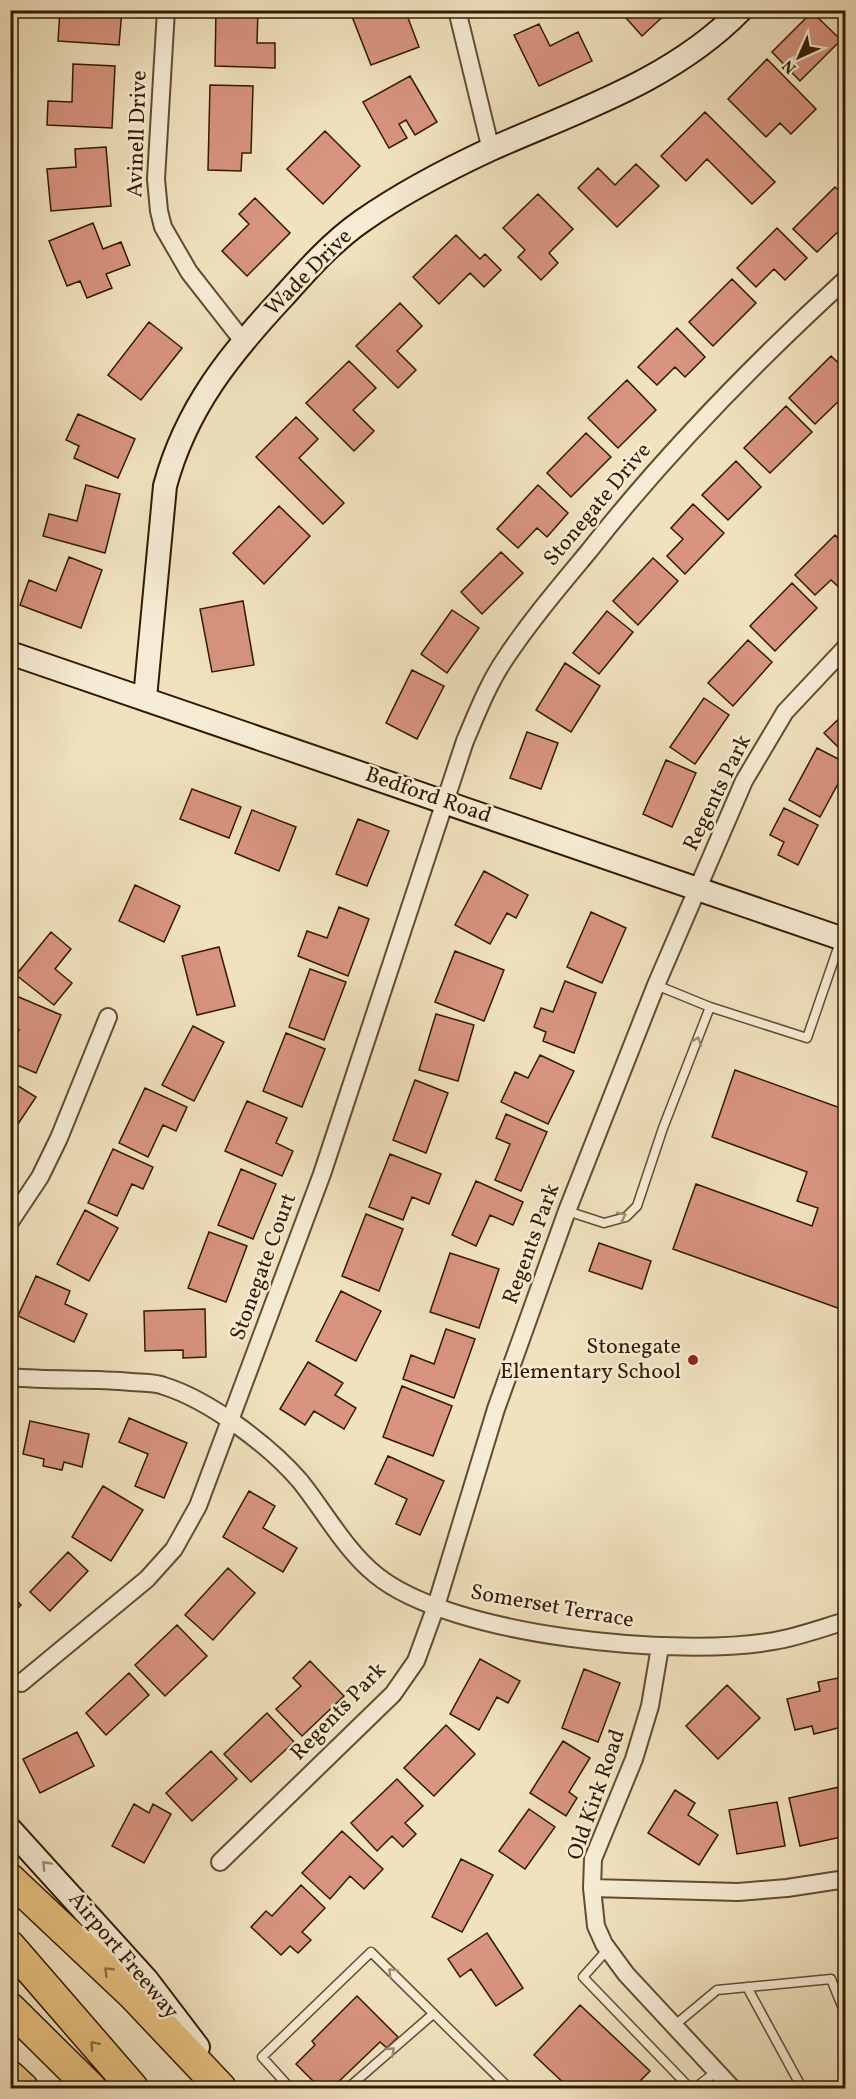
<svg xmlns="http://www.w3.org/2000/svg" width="856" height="2099" font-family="Vollkorn,serif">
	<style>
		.building { fill: #d8947f; stroke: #311b00; stroke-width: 1.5 }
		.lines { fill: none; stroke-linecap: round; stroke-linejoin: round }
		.lane-casing { stroke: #614d30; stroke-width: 11 }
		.street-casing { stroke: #614d30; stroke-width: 20 }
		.secondary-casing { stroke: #311b00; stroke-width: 26 }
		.highway-casing { stroke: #311b00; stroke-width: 33 }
		.lane { stroke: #f6ecd5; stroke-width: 8 }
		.street { stroke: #f6ecd5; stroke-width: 16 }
		.secondary { stroke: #f6ecd5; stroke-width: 22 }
		.highway { stroke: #e8c180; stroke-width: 30 }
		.oneway { stroke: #9d8e75 }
		.oneway2 { stroke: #8c6e40 }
		.poi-dot { fill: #8f2418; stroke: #f6ecd5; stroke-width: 2 }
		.labels { text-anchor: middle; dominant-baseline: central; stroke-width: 5; stroke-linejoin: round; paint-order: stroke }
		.street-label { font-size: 22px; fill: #311b00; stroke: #f6ecd5 }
		.poi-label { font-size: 22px; fill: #311b00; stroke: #f6ecd5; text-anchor: end }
	</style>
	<rect width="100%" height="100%" fill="#f1e2bf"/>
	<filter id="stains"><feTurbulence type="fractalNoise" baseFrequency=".00333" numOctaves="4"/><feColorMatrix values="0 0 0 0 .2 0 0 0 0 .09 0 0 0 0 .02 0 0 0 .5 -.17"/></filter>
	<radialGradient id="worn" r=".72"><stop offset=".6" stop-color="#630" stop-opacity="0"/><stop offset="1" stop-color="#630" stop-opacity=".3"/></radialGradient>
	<path class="building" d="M60,10H122L119,45L58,41Z
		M216,10H258L257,43H275V68L215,66Z
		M359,10H405L419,47L371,65L351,14Z
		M619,10H670L642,36Z
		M812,12L841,40L800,81L772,52Z
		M539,24L550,46L578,32L592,61L539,86L514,35Z
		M767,59L816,109L791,134L780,123L766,137L728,99Z
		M73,64L115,66L112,128L47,125L48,101L72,102Z
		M410,76L437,122L415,135L406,120L399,124L407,138L389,148L363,102Z
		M210,85L253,86L251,153H242L241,171L208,170Z
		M705,112L775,182L752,204L707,159L686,181L661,156Z
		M325,131L360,166L323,204L287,169Z
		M106,147L111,206L51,211L47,169L76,167L75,149Z
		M636,164L659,186L617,227L578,188L598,168L615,185Z
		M835,187L846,197V224L817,252L793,229Z
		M538,194L573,229L549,253L558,263L541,280L518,257L525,250L503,228Z
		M255,198L290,233L247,276L222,251L249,224L239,214Z
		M93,223L103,249L121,242L130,265L106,274L112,288L87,298L80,281L67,286L49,241Z
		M777,228L807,258L785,280L774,269L756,287L737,268Z
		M456,235L480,259L485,254L501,270L484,287L470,273L439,304L413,277Z
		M732,279L756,303L713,346L689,322Z
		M400,303L422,326L397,351L416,370L398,388L356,346Z
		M149,322L182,348L141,400L108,375Z
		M677,328L705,357L685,377L675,367L657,385L638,367Z
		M831,356L846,370V394L815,424L789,398Z
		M349,361L376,388L353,410L374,431L354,451L306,403Z
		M627,380L656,410L618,448L588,418Z
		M786,406L812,432L770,473L744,448Z
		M78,414L135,439L118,478L74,458L79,446L66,440Z
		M296,417L318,439L299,458L344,503L323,524L256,457Z
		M586,433L611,457L571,497L547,473Z
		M736,461L761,487L728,520L702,495Z
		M86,485L120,494L105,553L43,536L49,514L77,521Z
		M538,485L568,513L547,537L537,528L518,548L497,529Z
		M693,504L724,533L685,574L667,556L683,539L671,528Z
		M279,506L310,536L264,584L233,553Z
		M835,535L846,546V586L842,590L831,580L815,595L795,575Z
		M501,552L523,573L482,614L461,592Z
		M69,557L102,570L81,628L20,605L29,580L56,591Z
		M653,558L678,581L638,625L613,601Z
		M792,583L817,608L775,651L750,626Z
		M243,601L254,665L212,672L200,609Z
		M452,610L479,628L447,673L421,654Z
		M607,611L633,632L599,674L573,653Z
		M748,640L772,662L733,706L708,683Z
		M565,663L600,686L571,732L536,710Z
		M412,670L444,686L417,739L386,723Z
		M704,698L729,715L695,764L670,747Z
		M846,712V755L824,733Z
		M527,732L558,743L541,789L510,778Z
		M817,748L846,763V769L820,817L789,800Z
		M666,760L696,773L672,827L643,814Z
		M192,789L241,807L229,838L180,819Z
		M784,808L818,825L798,865L778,855L784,842L770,835Z
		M252,810L296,827L279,871L235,853Z
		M358,819L389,831L367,886L336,874Z
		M484,871L528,895L516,918L507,913L490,944L455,925Z
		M135,885L180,906L164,942L119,921Z
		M339,907L369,919L348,976L298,956L307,931L327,938Z
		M591,912L626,928L602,983L567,967Z
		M51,932L71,949L55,969L72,983L54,1005L16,975Z
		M219,947L235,1006L197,1015L182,956Z
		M455,951L504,970L484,1021L435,1002Z
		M310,969L346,982L324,1040L289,1027Z
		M565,981L596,993L574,1053L543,1041L546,1032L534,1027L541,1008L553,1012Z
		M14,995L61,1015L36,1073L10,1062V1050L19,1030L10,1027V1004Z
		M436,1014L474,1025L458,1081L419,1070Z
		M193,1026L224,1042L194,1101L162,1085Z
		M286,1033L325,1049L302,1107L263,1091Z
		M540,1055L574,1071L548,1124L501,1102L515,1072L528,1078Z
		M735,1070L846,1110V1311L673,1249L696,1184L812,1226L818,1208L797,1201L807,1172L712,1137Z
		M415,1080L448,1093L426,1153L393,1140Z
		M10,1081L36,1097L10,1136Z
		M145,1088L187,1107L176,1131L163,1125L148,1157L119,1143Z
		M247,1101L287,1118L276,1143L293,1151L282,1176L225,1151Z
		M506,1114L547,1132L521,1191L495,1180L510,1144L496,1138Z
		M113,1149L153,1167L143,1189L132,1184L117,1216L88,1203Z
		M390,1154L441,1174L429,1204L412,1197L403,1220L369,1207Z
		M241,1169L276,1184L253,1239L218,1225Z
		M476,1181L523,1202L513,1225L490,1215L476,1246L452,1235Z
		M85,1210L118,1228L89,1281L57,1264Z
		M366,1214L403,1229L379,1291L342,1276Z
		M209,1232L247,1246L226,1302L188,1288Z
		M599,1243L651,1261L642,1289L589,1271Z
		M450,1253L499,1269L479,1328L430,1312Z
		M36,1276L70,1291L65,1304L87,1314L74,1342L18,1316Z
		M341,1291L381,1311L356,1361L316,1341Z
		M205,1309L206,1357L183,1358V1350L145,1351L144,1311Z
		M446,1329L475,1339L454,1398L403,1379L411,1355L434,1364Z
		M308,1362L343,1383L335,1395L356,1408L344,1429L314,1411L305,1425L280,1409Z
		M402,1386L452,1406L433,1456L383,1437Z
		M129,1418L187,1443L164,1498L135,1486L148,1454L119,1442Z
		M30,1421L89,1434L82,1467L64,1462L62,1470L43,1466L44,1459L23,1454Z
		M388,1456L444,1481L420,1535L396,1524L407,1499L375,1484Z
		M103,1486L143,1510L111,1561L72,1537Z
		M249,1491L275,1506L263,1528L297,1548L283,1572L223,1537Z
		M68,1552L88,1571L50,1611L30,1592Z
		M228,1568L255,1593L213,1640L185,1615Z
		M10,1594L21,1605L10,1616Z
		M177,1625L207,1656L165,1696L135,1665Z
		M480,1659L520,1681L508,1703L497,1697L479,1730L450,1714Z
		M310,1661L344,1696L302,1736L276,1709L301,1686L293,1678Z
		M584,1669L620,1683L598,1742L562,1728Z
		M129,1673L149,1695L106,1735L86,1713Z
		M838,1678L846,1707V1726L814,1734L812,1726L795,1730L787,1699L820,1691L818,1682Z
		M727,1685L760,1718L718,1759L686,1726Z
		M267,1713L294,1742L251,1782L224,1754Z
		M446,1725L475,1754L434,1796L404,1768Z
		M77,1732L94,1766L40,1793L23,1759Z
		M563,1741L590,1758L569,1792L577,1798L566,1816L530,1793Z
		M211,1751L237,1779L192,1821L166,1793Z
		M397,1779L423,1806L405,1823L416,1834L403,1847L392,1836L377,1851L351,1823Z
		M844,1786L846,1836L800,1846L789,1798Z
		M675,1790L695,1803L688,1815L718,1835L699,1865L648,1833Z
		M777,1802L785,1846L737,1854L729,1810Z
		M134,1804L149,1813L153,1804L171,1814L144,1863L112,1846Z
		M529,1809L555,1827L525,1869L499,1851Z
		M342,1831L383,1869L364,1889L350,1876L330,1899L302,1873Z
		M461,1859L493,1875L462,1932L432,1917Z
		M301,1885L325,1908L302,1932L311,1940L298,1953L290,1946L281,1955L251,1927L266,1911L272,1916Z
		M487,1933L523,1988L496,2006L471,1969L460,1977L448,1959Z
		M357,1996L398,2037L387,2048L380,2042L332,2088H320L296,2064L315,2045L312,2041Z
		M580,2005L650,2071L633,2088H569L534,2055Z"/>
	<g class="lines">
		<g class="lane-casing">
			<path id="lane" d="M656,985L710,1007L807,1038L841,939
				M567,1211L604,1223L626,1217L637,1206L663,1128L710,1007
				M608,1949L583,1977L690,2088
				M747,1987L802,2088
				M675,2025L717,1990L831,1979L846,2016
				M290,2088L262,2057L371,1952L509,2088
				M348,2088L433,2014
				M695,2088L717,2071"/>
		</g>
		<g class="street-casing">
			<path id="street" d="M166,10L156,179L159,211L163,227L189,272L243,341
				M457,10L491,150
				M10,1222L40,1177L59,1138L108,1017
				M10,1377C51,1381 91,1378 131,1382C142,1383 154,1382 164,1386C209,1400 269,1445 300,1481C325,1512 345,1550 376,1575C452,1637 679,1658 774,1641C798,1637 822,1628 846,1621
				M660,1647L650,1706L634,1759L593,1859L592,1888L596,1926L604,1944L626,1974L732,2088
				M21,1683L147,1579L174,1549L198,1506L322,1174L465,741C477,713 488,684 505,659C530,621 560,586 589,551C667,452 753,364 846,279
				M220,1862L393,1694L416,1661L436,1606L496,1409L567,1211L656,985L744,781L785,712L846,647
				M592,1888L738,1892L787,1888L846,1879"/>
		</g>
		<g class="secondary-casing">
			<path id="secondary" d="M10,653L846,940
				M145,698L165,486C186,408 230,354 284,296C308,269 332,242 362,221C402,193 444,171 489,150C576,111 672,81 741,10
				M10,1829L147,1980L198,2047"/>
		</g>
		<g class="highway-casing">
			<path id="highway" d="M10,1879L132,1994L221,2088
				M10,1946L133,2088
				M10,2008L91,2088
				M10,2076L23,2088"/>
		</g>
		<use href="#lane" class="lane"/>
		<use href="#street" class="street"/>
		<use href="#secondary" class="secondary"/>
		<use href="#highway" class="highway"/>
	</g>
	<defs><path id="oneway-chevron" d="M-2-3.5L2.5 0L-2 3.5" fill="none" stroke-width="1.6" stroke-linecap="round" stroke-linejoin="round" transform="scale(1.5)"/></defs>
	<g class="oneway">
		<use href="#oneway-chevron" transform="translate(697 1041) rotate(-69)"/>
		<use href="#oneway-chevron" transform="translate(622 1216) rotate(-26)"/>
		<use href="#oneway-chevron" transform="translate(46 1865) rotate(-133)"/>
		<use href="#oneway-chevron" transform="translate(392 1972) rotate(-135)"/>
		<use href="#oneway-chevron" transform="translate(391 2051) rotate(-41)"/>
	</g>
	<g class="oneway2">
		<use href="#oneway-chevron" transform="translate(108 1971) rotate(-136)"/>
		<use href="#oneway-chevron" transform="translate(94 2045) rotate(-131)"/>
	</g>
	<circle class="poi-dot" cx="693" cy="1360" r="6"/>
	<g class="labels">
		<g class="street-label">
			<text transform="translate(138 134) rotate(-88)">Avinell Drive</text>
			<text transform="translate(309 273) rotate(-45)">Wade Drive</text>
			<text transform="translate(598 505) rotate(-50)">Stonegate Drive</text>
			<text transform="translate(718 793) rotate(-64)">Regents Park</text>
			<text transform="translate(428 796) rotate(19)">Bedford Road</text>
			<text transform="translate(532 1244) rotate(-70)">Regents Park</text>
			<text transform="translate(264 1267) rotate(-70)">Stonegate Court</text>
			<text transform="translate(552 1607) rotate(10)">Somerset Terrace</text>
			<text transform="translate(339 1712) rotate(-46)">Regents Park</text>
			<text transform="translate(597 1795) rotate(-71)">Old Kirk Road</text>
			<text transform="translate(123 1956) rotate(50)">Airport Freeway</text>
		</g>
		<g class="poi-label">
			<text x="681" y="1347">Stonegate<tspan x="681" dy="25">Elementary School</tspan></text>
		</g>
	</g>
	<rect width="856" height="2099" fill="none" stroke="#f1e2bf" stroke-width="36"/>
	<rect x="12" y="12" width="832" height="2075" fill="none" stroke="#311b00" stroke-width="3"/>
	<rect x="18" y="18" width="820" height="2063" fill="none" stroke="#311b00" stroke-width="1.5"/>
	<g transform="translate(799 57) rotate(225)" stroke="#f6ecd5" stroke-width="4.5" paint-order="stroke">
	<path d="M0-4.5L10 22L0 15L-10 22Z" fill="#311b00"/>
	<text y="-9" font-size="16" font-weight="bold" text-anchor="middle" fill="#311b00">N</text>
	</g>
	<rect width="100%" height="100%" filter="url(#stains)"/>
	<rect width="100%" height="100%" fill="url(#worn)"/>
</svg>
